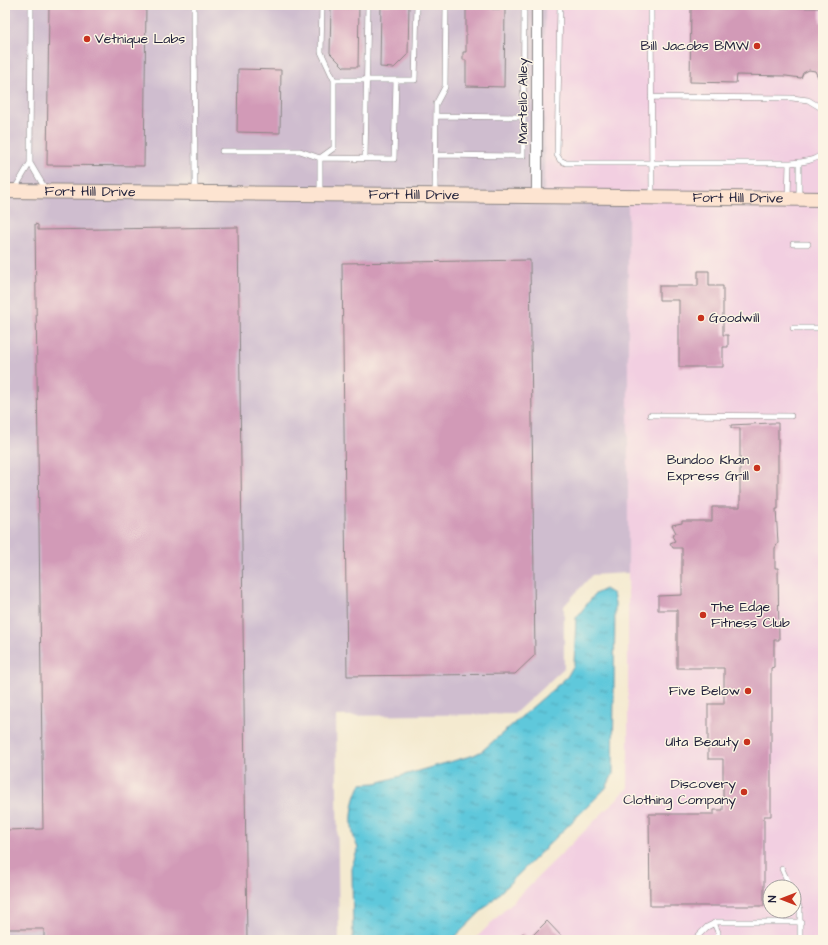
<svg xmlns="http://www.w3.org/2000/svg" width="828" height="945" font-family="'Architects Daughter',sans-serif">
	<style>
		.built { fill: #f2cfe1; fill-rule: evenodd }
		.industrial { fill: #cfbdcf }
		.water { fill: url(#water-ripples); stroke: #40758b }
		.building { fill: #d29ab7 }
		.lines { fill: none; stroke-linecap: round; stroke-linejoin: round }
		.lane-casing { stroke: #8b8686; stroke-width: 6 }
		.street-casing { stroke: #8b8686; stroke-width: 12 }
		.secondary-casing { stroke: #8b8686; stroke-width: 16 }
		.lane { stroke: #fff; stroke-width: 5 }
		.street { stroke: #fff; stroke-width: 10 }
		.secondary { stroke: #fde4d1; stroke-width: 14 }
		.poi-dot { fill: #c8321e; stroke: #fcf5e5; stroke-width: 1.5 }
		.labels { text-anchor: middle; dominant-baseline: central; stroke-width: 3; stroke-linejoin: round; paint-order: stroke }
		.poi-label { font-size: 14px; fill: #22223b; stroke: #fcf5e5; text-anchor: end }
		.street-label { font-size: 14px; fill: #22223b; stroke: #fcf5e5 }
	</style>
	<defs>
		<pattern id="water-ripples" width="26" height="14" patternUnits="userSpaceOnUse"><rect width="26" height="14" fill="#5fc8db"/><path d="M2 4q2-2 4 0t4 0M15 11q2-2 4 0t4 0" fill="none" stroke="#4ea2b3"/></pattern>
	</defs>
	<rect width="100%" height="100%" fill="#fcf5e5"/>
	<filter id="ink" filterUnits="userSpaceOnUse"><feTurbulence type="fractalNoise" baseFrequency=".025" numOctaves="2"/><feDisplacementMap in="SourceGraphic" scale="8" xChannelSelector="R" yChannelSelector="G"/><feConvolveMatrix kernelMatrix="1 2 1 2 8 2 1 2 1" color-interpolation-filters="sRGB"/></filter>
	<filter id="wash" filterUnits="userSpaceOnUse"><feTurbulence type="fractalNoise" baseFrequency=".012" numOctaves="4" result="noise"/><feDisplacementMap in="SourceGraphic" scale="16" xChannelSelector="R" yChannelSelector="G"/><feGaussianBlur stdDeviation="0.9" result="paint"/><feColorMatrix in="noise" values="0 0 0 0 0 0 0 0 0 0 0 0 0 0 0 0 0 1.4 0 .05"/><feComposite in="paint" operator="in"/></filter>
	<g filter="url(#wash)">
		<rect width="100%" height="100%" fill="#f4ead0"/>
		<path class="built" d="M545,5H823V940H474L628,788V200L544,199ZM770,887H794V911H770Z"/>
		<path class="industrial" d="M5,5H545L544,199L628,200V573L592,575L564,606V668L514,714L336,716L339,940H5Z"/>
		<path class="water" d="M605,589L613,594L615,603L613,774L606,788L452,940H353L352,866L358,848C348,828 351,803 361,784L376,783L474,755L482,751L567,677L574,665L576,618L595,594Z"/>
		<g id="blocks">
			<path class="building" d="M49,5H146L144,166L47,165Z
				M331,5H359L358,67H344L330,53Z
				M381,5H409L408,54L394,68L380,67Z
				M466,5H492V9H505L504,87L466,86V60H463V52H466Z
				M691,7L820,8V22H823V78L819,79L815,71L809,70L803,73L801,78L786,76L737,75L736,83L690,82Z
				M238,69L281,70L280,133L237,132Z
				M35,224L38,225V230L238,227L247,940H44V929H5V830L43,829Z
				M530,260L535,655L515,674L347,676L342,263Z
				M698,271H709V286H723V335H728V347H723V367H679V300H659V286H698Z
				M771,423H778V509H776L778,543L775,548V568H778L779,640H774V667L771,668V816H764V906H650L649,814H714V810H723V759H708V704H724V668H677V610H658V596L682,595V548H673L670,543L675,541L672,536L676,533L672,525L682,523V521H712V507H740V428H731V425Z
				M547,921L565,940H515L523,933L529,939Z"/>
		</g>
	</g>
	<g filter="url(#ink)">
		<use href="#blocks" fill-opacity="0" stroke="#8b8686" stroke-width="1"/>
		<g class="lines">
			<g class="lane-casing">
				<path id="lane" d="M194,5L195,192
					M560,5L557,155L560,160L566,163H789C800,162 814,162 823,153
					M651,5L652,196
					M334,80H415L417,5
					M651,97L792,98L808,100L823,109
					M436,116L523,117
					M222,151H300L320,158L394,159L396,80
					M435,155L523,156L524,5
					M365,158L368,5
					M30,163L46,190
					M14,190L30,163L31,5
					M320,193V158L334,148V80L321,52L322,5
					M435,194L436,104L445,87L446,5
					M799,197V162
					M788,198L789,163
					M793,244H808
					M793,328H823
					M650,415L791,416
					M782,869L790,887
					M794,894L800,909V940
					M714,923L718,932V940
					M694,940L707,927L717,922H801"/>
			</g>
			<g class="street-casing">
				<path id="street" d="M537,196V5"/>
			</g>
			<g class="secondary-casing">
				<g id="secondary">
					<path id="s1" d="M5,191L823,199"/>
				</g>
			</g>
			<use href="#lane" class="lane"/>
			<use href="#street" class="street"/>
			<use href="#secondary" class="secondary"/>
		</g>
	</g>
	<g class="poi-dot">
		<circle cx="87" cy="39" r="4"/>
		<circle cx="757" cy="46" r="4"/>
		<circle cx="701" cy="318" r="4"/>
		<circle cx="757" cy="468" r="4"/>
		<circle cx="703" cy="615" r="4"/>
		<circle cx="748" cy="691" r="4"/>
		<circle cx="747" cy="742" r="4"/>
		<circle cx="744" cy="792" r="4"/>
	</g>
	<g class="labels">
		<g class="poi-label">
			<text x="95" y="39" text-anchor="start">Vetnique Labs</text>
			<text x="749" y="46">Bill Jacobs BMW</text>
			<text x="709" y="318" text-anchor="start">Goodwill</text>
			<text x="749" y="460">Bundoo Khan<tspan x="749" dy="16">Express Grill</tspan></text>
			<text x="711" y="607" text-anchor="start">The Edge<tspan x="711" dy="16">Fitness Club</tspan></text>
			<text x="740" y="691">Five Below</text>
			<text x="739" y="742">Ulta Beauty</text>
			<text x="736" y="784">Discovery<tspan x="736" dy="16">Clothing Company</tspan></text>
		</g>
		<g class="street-label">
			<text transform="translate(523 101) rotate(-90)">Martello Alley</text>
			<text stroke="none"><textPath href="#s1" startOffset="85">Fort Hill Drive</textPath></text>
			<text stroke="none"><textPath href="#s1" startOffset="409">Fort Hill Drive</textPath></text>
			<text stroke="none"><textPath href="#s1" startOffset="733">Fort Hill Drive</textPath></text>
		</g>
	</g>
	<rect width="828" height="945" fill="none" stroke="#fcf5e5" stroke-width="20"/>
	<g transform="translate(782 899) rotate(270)"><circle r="19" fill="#fcf5e5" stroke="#a5a1a1"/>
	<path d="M0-3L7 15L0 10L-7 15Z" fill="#c8321e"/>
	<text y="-6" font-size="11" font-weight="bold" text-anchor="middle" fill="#22223b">N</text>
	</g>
</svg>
